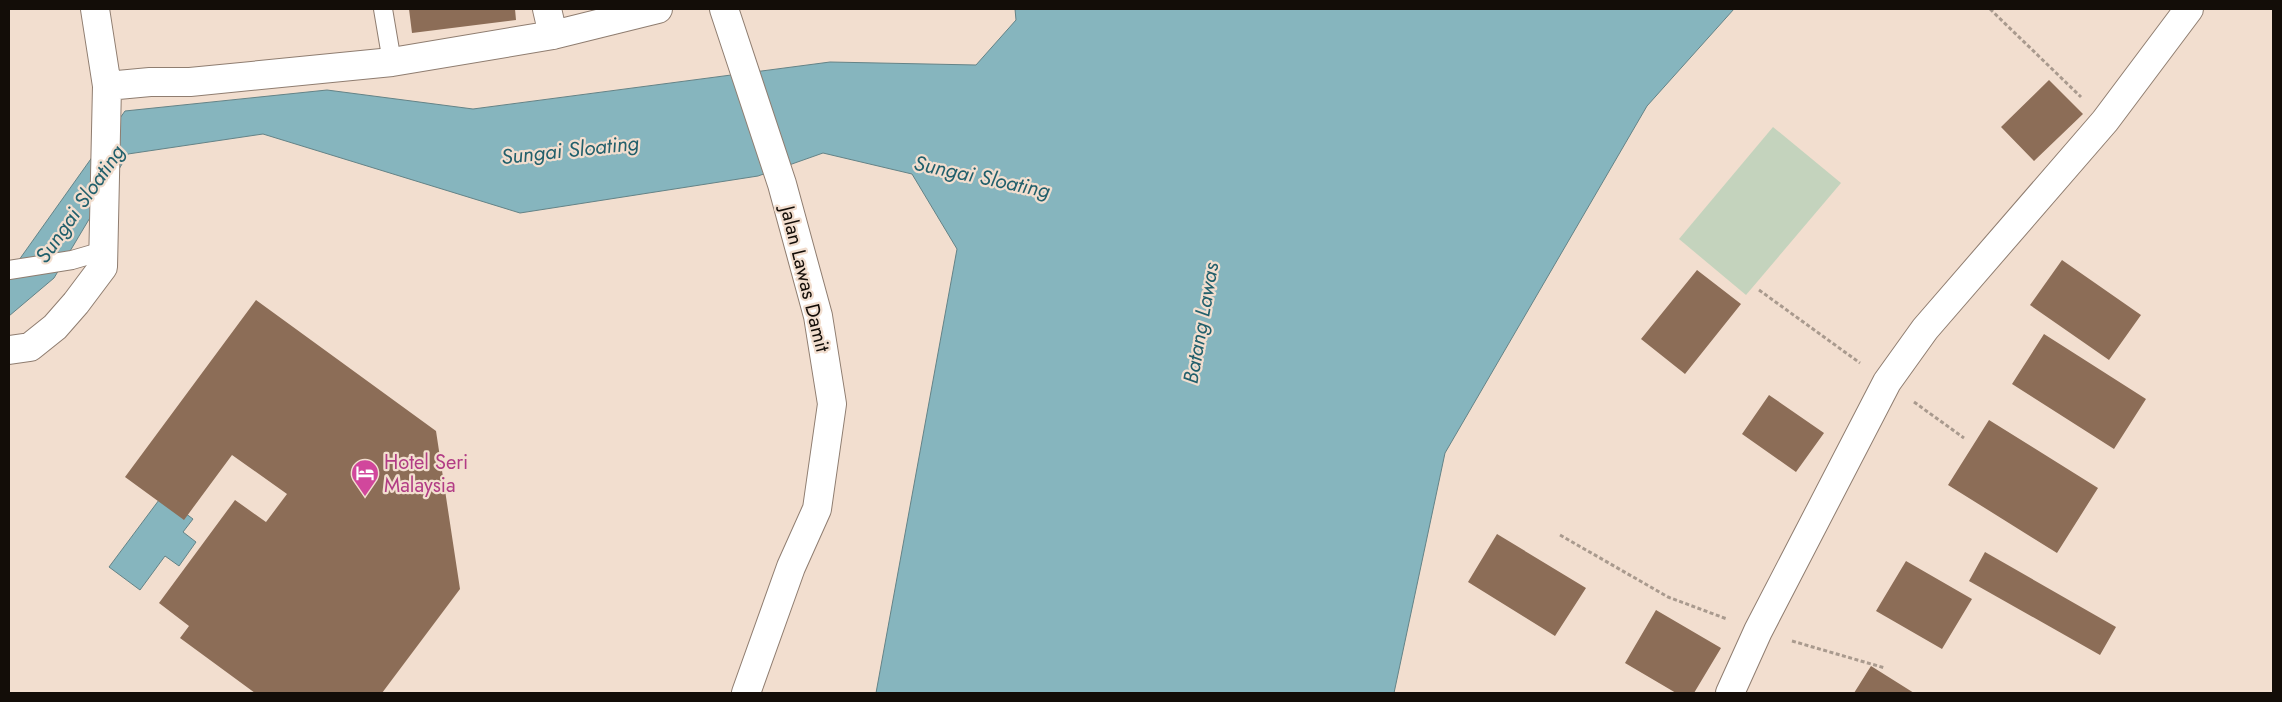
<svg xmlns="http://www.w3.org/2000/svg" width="2282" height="702" font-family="Jost,sans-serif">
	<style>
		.green { fill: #c4d3bd }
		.water { fill: #86b5be; stroke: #648387 }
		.building { fill: #8c6d57 }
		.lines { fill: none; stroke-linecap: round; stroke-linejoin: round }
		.lane-casing { stroke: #8f7d70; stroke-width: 20 }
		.street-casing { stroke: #8f7d70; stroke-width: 30 }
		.primary-casing { stroke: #8f7d70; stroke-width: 30 }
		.path { stroke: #a99a8e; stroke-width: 3; stroke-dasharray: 4 2.5; stroke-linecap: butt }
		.lane { stroke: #fff; stroke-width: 18 }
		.street { stroke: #fff; stroke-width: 28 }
		.primary { stroke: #fff; stroke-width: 28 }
		.labels { text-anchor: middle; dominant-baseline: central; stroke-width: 4.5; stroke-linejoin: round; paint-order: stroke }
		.street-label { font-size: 20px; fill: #130d08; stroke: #f2decf }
		.hotel-label { font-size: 20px; fill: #b23c85; stroke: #f2decf; text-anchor: start }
		.water-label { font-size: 21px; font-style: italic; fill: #215f6b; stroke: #f2decf }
	</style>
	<rect width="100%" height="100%" fill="#f2decf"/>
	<path class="green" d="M1773,127L1841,183L1746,295L1679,239Z"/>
	<path class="water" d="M1015,9H1734L1647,106L1445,453L1394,693H876L957,249L912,174L823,153L758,176L520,213L263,134L128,154L54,278L9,316V274L125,111L327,90L473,109L830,62L976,65L1016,20Z
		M162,496L193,519L183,532L196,542L179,566L165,556L140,590L109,567Z"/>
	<path class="building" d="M409,9H515L516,20L412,33Z
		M2049,80L2083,114L2034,161L2001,127Z
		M2062,260L2141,315L2109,360L2030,305Z
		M1697,270L1741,304L1685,374L1641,339Z
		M256,300L436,431L460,589L382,693H255L180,638L189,626L159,603L235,500L266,522L287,494L232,455L184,520L125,477Z
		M2044,334L2146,399L2114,449L2012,384Z
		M1769,395L1824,433L1796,472L1742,434Z
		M1989,420L2098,488L2057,553L1948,485Z
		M1497,534L1586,588L1555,636L1468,582Z
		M1985,552L2116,627L2100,655L1969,581Z
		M1906,561L1972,599L1942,649L1876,611Z
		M1656,610L1721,648L1694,693H1676L1625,663Z
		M1871,666L1914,693H1854Z"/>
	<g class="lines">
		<g class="lane-casing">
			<path id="lane" d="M383,9L392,62
				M9,270L72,260L103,251"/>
		</g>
		<g class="street-casing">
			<path id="street" d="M547,9L553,35
				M107,86L150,82H190L392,62L553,35L658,9
				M9,350L30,347L55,327L76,303L103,267L107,86L95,9
				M1730,693L1758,631L1887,382L1925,329L2105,121L2189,9"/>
		</g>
		<g class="primary-casing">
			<path id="primary" d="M724,9L782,184L818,316L832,404L817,509L791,567L746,693"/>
		</g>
		<path class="path" d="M1990,9L2081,97
			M1759,290L1860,363
			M1914,402L1964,438
			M1560,535L1668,597L1727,619
			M1792,641L1885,668"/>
		<use href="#lane" class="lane"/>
		<use href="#street" class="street"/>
		<use href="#primary" class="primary"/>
	</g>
	<defs>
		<g id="hotel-pin" transform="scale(1.4375)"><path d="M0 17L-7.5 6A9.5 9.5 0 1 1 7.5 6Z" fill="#d1479c" stroke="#f2decf"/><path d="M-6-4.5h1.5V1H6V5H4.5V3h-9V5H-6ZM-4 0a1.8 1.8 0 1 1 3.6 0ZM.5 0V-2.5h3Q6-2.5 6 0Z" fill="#fff"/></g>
	</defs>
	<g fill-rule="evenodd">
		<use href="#hotel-pin" x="365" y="473"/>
	</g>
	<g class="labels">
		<g class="street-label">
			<text transform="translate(805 279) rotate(76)">Jalan Lawas Damit</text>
		</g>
		<g class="hotel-label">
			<text x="384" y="462">Hotel Seri<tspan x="384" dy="23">Malaysia</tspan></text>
		</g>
		<g class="water-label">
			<text transform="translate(570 150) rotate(-6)">Sungai Sloating</text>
			<text transform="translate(982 177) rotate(12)">Sungai Sloating</text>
			<text transform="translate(80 204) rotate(-55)">Sungai Sloating</text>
			<text transform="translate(1201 323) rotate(-80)">Batang Lawas</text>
		</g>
	</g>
	<rect width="2282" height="702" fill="none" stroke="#130d08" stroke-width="20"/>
</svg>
